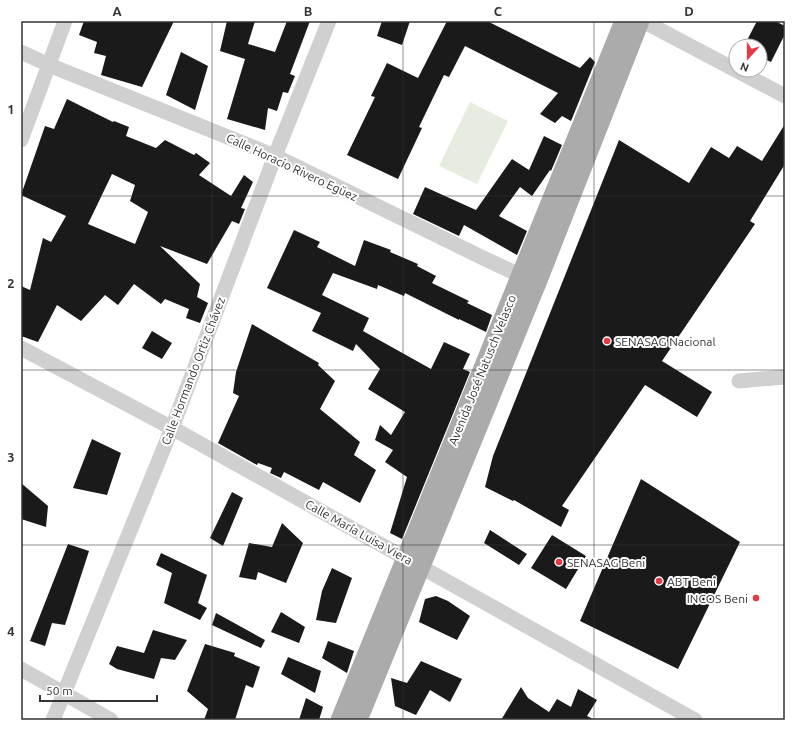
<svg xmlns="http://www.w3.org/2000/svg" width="806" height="741" font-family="Ubuntu,sans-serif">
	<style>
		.green { fill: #e6ecdf }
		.building { fill: #1a1a1a; fill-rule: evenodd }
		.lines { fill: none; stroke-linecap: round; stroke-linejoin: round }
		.minor { stroke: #d0d0d0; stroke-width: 15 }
		.major { stroke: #ababab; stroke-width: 19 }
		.grid { fill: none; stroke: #333; stroke-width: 1; stroke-opacity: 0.55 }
		.poi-dot { fill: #e63946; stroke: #fff; stroke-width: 1.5 }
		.labels { text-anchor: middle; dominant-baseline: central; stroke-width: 4; stroke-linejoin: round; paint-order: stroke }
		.street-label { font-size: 12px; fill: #333; stroke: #fff }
		.poi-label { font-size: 12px; fill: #333; stroke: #fff; text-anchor: start }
		.neatline { fill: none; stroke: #333; stroke-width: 1.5 }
		.grid-label { font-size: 13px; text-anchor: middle; font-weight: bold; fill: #333 }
	</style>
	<rect width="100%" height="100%" fill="#fff"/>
	<path class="green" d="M470,102L508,121L477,184L439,166Z"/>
	<path class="building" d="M84,21H174L142,87L101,75L106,56L94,53L97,42L79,35Z
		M227,21H255L248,44L275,52L287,21H310L290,74L295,76L288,93L283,92L277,111L268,108L265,130L227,119L245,59L220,51Z
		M382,21H410L402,45L377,36Z
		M447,21H487L580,68L590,57L595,62L571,121L562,116L555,123L540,114L558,93L465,46L449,77L444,75L419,127L422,128L398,179L347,155L375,97L371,96L387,63L418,78Z
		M757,21H775L785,26V34L771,62L760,57V46H744Z
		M181,52L208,66L195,110L166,95Z
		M67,99L113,122L114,121L129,127L126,136L156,148L165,140L194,155L196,153L210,163L199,175L231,196L244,175L253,182L241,208L245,209L239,224L232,221L207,264L160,246L200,284L197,297L208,303L200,323L186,318L189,309L165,299L161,304L134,284L118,305L105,295L81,321L57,305L38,342L21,336V286L30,290L43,238L51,242L66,216L21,195L45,126L54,129ZM112,174L135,185L130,201L148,212L135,244L88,224Z
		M785,124V164L750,221L755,224L662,361L712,392L697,417L645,385L562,506L569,510L561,527L514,500L513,501L485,487L493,456L619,140L689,183L711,147L729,158L737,146L762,161Z
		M544,136L562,145L551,171L550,170L532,196L520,187L499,216L527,231L517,255L464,225L459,236L413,214L425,187L476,210L512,159L529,170Z
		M294,230L320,242L317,247L355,266L364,240L391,250L390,252L418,264L417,266L436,276L432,283L469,301L467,303L492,315L486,332L459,319V320L405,293L404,296L378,285L377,289L333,273L322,295L369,318L363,331L431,369L444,342L470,354L463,369L470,372L402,539L390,533L407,477L385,462L393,450L375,440L380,425L391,435L405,412L368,389L380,369L356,344L353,351L312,331L321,313L267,288Z
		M252,324L319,363L318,365L335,381L320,409L360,442L354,455L376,470L360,503L323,482L319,490L284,472L281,478L270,473L272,468L258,463L257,465L218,443L239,396L233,393L236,372Z
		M152,331L172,343L162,359L142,348Z
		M92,439L121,453L107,495L73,488Z
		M641,479L740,542L678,669L580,621Z
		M21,483L48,506L46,527L21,519Z
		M232,492L243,498L223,546L210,538Z
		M282,523L303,543L286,583L258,572L256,580L239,577L249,543L272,547Z
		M490,530L527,554L519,565L484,543Z
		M552,535L586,556L566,589L531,568Z
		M68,544L89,551L65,625L52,623L45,646L30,641Z
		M161,553L207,575L198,603L207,608L200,620L164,603L172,573L156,565Z
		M332,568L352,578L336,623L316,620L322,591Z
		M436,596L448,601L470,616L457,640L419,622L425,599Z
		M281,612L305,627L299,643L271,632Z
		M216,613L265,640L261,648L212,625Z
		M153,630L187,640L175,660L161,658L154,679L117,669L109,664L117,646L144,653Z
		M328,641L354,651L347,673L322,658Z
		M205,644L235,653L234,656L260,667L253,688L246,685L235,720H204L208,709L187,691Z
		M288,657L321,671L315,693L281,674Z
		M421,661L462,679L450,702L430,690L416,715L395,706L391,678L407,683Z
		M521,687L528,698L549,712L557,699L571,707L578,689L597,700L587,716L595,720H501Z
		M306,698L323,707L319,720H299Z"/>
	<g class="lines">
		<path class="minor" d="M643,21L785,96
			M21,52L49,65L275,156L479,256L530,280
			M21,140L65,21
			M21,348L172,428L695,720
			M739,381L785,377
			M21,669L111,720
			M53,720L172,428L275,156L329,21"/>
		<path class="major" d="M340,720L624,21
			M358,720L537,283L640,21"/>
	</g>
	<path class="grid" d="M212,21V720M403,21V720M594,21V720M21,196H785M21,370H785M21,545H785"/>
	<g class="poi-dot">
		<circle cx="607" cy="341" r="4"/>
		<circle cx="559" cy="562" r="4"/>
		<circle cx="659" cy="581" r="4"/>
		<circle cx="756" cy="598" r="4"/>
	</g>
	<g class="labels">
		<g class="street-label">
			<text transform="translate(292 167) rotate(25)">Calle Horacio Rivero Egüez</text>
			<text transform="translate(482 370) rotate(-68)">Avenida José Natusch Velasco</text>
			<text transform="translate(193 371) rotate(-69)">Calle Hormando Ortiz Chávez</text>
			<text transform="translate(359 532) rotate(29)">Calle María Luisa Viera</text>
		</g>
		<g class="poi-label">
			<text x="615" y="341">SENASAG Nacional</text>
			<text x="567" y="562">SENASAG Beni</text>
			<text x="667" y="581">ABT Beni</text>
			<text x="748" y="598" text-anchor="end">INCOS Beni</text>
		</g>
	</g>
	<rect width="806" height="741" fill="none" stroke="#ffffff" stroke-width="44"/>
	<g transform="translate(748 58) rotate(201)"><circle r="19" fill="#ffffff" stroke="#adadad"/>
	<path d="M0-3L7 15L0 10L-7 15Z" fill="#e63946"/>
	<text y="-6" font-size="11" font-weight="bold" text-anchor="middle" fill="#333333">N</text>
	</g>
	<path d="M40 695v6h117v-6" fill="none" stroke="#333333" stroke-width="2"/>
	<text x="46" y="695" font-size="12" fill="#333333" stroke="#ffffff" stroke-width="3" paint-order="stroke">50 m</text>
	<rect x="22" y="22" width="762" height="697" class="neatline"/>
	<g class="grid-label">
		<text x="117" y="16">A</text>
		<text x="308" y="16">B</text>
		<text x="498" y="16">C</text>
		<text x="689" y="16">D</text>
		<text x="11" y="114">1</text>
		<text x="11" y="288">2</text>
		<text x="11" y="462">3</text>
		<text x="11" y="636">4</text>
	</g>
</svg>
